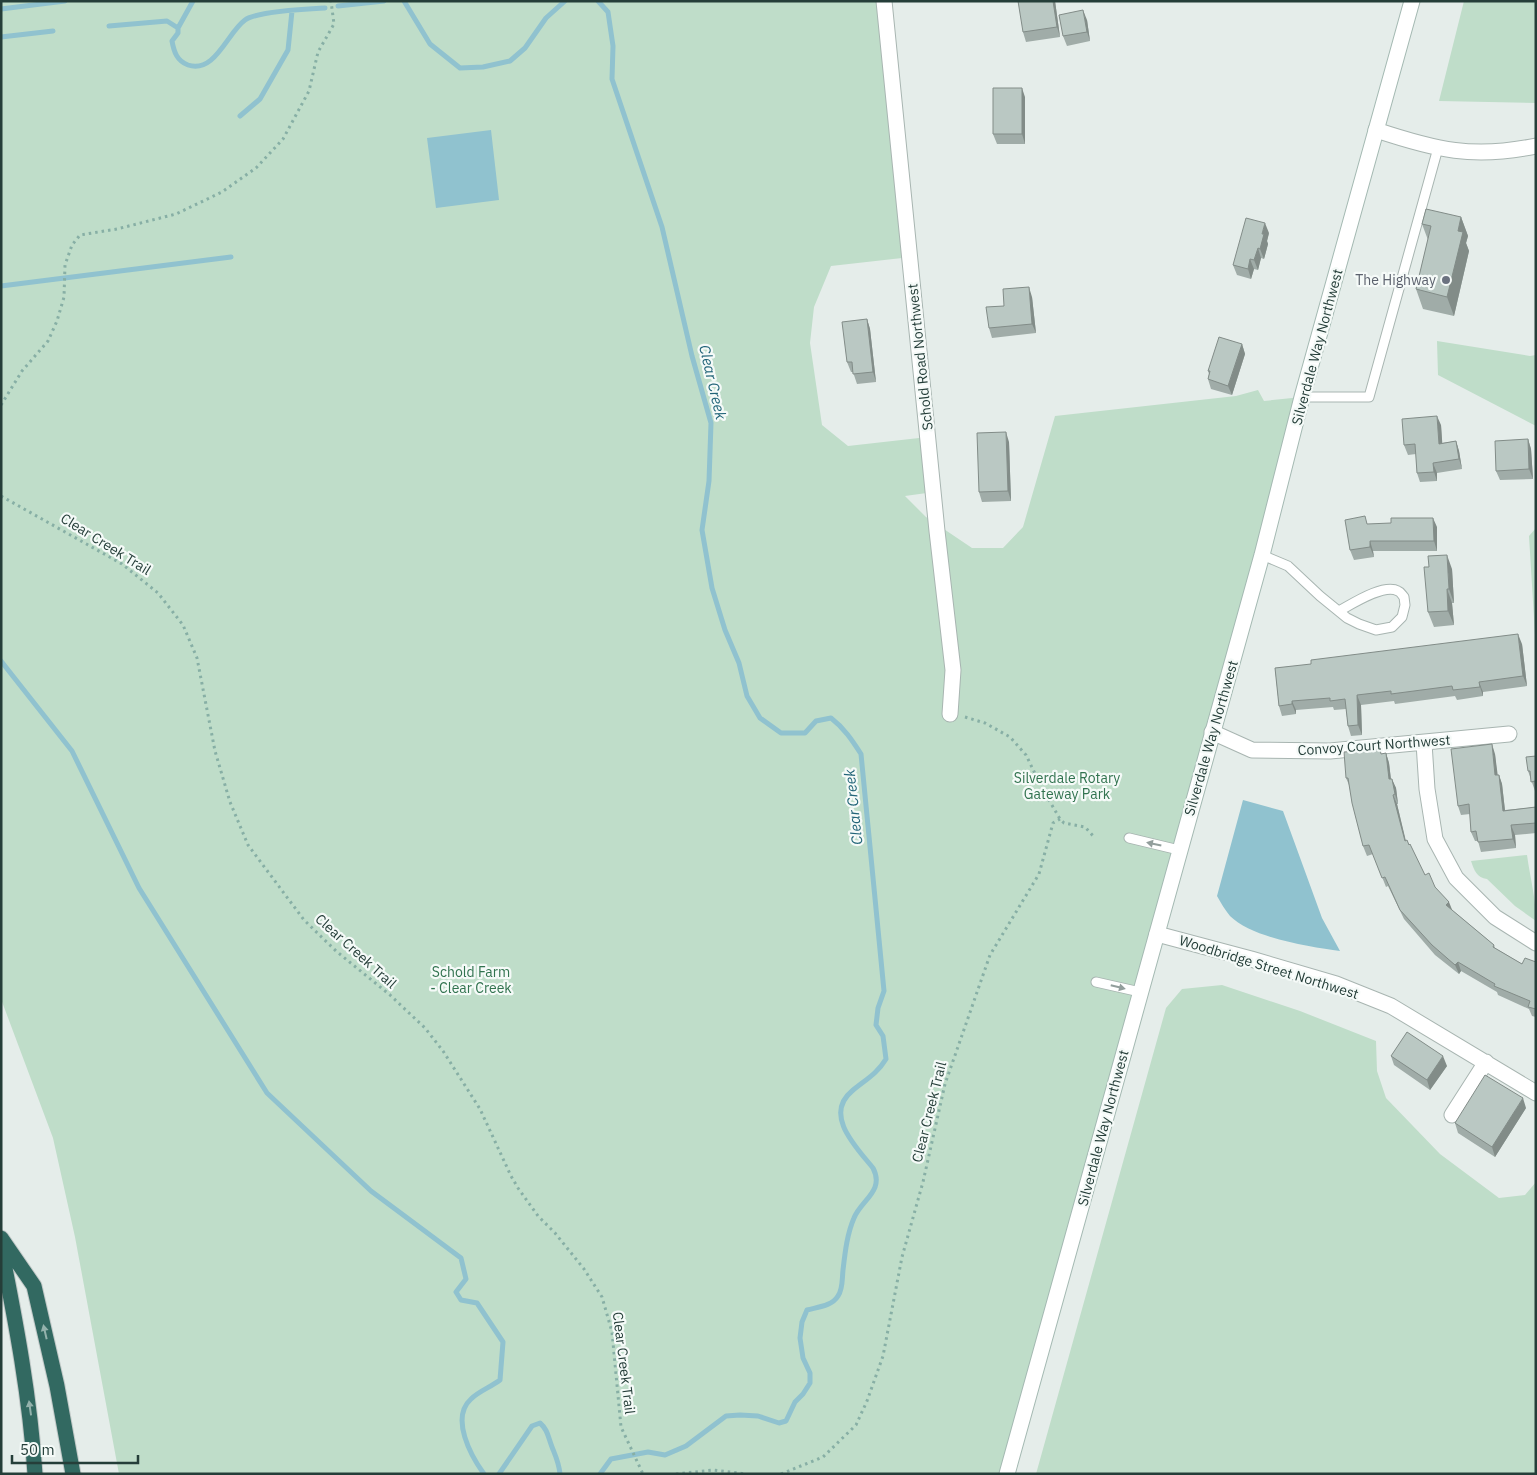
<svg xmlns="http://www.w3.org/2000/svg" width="1537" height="1475" font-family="'IBM Plex Sans',sans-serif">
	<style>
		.green { fill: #bfddc9 }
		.water { fill: #90c2cf }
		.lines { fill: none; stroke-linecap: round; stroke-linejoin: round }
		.stream { stroke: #90c2cf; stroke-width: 5 }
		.lane-casing { stroke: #a8b5b1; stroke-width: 11 }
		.street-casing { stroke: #a8b5b1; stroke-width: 17 }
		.secondary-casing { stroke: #a4b9b2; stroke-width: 17 }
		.highway-casing { stroke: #c2c9c8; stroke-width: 17 }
		.path { stroke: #87afa5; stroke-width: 3; stroke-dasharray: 2.5 4; stroke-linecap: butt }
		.lane { stroke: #fff; stroke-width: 9 }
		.street { stroke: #fff; stroke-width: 15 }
		.secondary { stroke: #fff; stroke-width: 15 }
		.highway { stroke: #326961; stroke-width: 15 }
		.wall { fill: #a0aca8 }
		.shaded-wall { fill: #828c88 }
		.building { fill: #bac8c3; stroke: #828c88 }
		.oneway { fill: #929e9c }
		.oneway2 { fill: #94b2ac }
		.worship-dot { fill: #6b7280; stroke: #f5faf8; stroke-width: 2 }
		.labels { text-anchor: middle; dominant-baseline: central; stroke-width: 4.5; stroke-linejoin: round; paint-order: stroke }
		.worship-label { font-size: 14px; fill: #5b616d; stroke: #f5faf8; text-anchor: end }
		.street-label { font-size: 14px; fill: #253e39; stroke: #f5faf8 }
		.park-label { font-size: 14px; fill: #31734f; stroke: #f5faf8 }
		.water-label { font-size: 15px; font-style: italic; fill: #216478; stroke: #f5faf8 }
	</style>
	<rect width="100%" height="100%" fill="#e5edea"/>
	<path class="green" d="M1,1H884L911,257L831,266L814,307L810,343L822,425L848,446L928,437L934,492L905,496L926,517L972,548H1003L1023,527L1055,416L1236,396L1258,390L1264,401L1302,397L1007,1474H119L75,1237L53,1138L1,999Z
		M1464,1H1536V103L1439,101Z
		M1437,341L1530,356L1536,355V426L1438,375Z
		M1536,528V651L1529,536Z
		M1527,855C1530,877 1536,899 1536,921L1515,906L1487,879C1477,878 1474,870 1471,861Z
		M1222,985L1300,1011L1376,1041L1377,1071L1386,1098L1440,1154L1499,1198L1525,1195L1536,1182V1474H1036L1166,1008L1182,989Z"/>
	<path class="water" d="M491,130L499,200L436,208L427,138Z
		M1243,800L1283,811L1322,918L1340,951C1310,947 1252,938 1230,916C1225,910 1221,903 1217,896Z"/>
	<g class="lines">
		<path class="stream" d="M193,1L178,28V33L172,41C174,52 177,61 188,65C215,74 227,33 245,20C257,11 308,9 325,8
			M404,1L430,44L460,68L483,67L510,61L525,48L546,18L565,1
			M598,1L608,12L613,46L612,79L662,227L692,356L711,423L709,481L702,530L712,588L725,630L739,663L747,696L760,718L781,733H805L816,721L831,718C844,728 852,740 861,754L884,991L878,1008L876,1025L883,1036L886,1059C877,1074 865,1080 852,1091C823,1115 857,1148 873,1168C885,1191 861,1200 854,1218C847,1234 845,1253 843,1270C842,1279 843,1289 838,1296C832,1306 818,1307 807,1310L802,1322L800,1338L803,1358L810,1373V1383L803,1394L795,1402L786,1421L779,1423L758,1416L740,1415L726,1416L686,1446L665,1455L648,1452L611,1459L600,1474
			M338,6L384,1
			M1,9L65,1
			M109,26L167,21L178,28
			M1,37L53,31
			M240,116L260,99L288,50L292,11
			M1,286L231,257
			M1,661L72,751L139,888L267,1093L371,1191L461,1258L466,1279L456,1292L461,1300L477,1303L503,1342L500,1380C491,1387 479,1391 471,1399C450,1418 471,1456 484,1474
			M499,1474L532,1426L540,1423C548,1430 548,1437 552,1447C556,1457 559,1463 560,1474"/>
		<g class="lane-casing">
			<path id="lane" d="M1302,397H1369L1438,148
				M1262,555L1288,566L1320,596L1347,618L1359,624L1376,630L1392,627L1402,617L1405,605L1404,597C1402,595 1401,592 1398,591C1384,583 1352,604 1339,611
				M1129,838L1179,850
				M1096,982L1140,992"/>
		</g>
		<g class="street-casing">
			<path id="street" d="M884,1L937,531L953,670L950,714
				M1376,130C1436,150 1473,159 1536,146
				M1212,732L1252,750L1330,751L1509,734
				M1424,743L1427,789L1435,839L1456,878L1495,917L1536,943
				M1157,934L1251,959L1336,984L1391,1006L1536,1093
				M1452,1115L1486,1062"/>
		</g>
		<g class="secondary-casing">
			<path id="secondary" d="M1007,1474L1262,555L1302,397L1412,1"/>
		</g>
		<g class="highway-casing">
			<path id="highway" d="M1,1238L34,1286L57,1386L73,1474
				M1,1248C16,1323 30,1397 35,1474"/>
		</g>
		<path class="path" d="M1,405L22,371L48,341L57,321L64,297L65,265L72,245L80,235L117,229L176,214L222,192L256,168L283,139L309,91L318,52L334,24L331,1
			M1,496L122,564L158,593L183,625L197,658L215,751L230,802L248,845L304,920L336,951L390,995L425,1028L443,1051L480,1109L511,1176L518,1188L538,1216L555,1233L584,1269L602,1297L612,1332L621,1427L643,1474
			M965,717L985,723L1010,737L1026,755L1042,788L1060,819L1064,823L1085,827L1095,838
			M676,1474L713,1470L746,1474
			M781,1474L823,1457L856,1425L867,1401L883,1356L902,1257L923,1182L945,1084L990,955L1039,874L1053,823L1060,819"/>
		<use href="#lane" class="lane"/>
		<use href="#street" class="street"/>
		<use href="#secondary" class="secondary"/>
		<use href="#highway" class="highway"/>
	</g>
	<path class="wall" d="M1055,1L1060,37L1026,42L1023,32Z
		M1087,20L1090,41L1067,46L1063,36Z
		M1025,97V144H997L993,134Z
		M1461,217L1468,236L1466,243L1469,251L1454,316L1423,309L1416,289L1428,240L1422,224Z
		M1269,233L1267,241L1268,244L1264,259L1261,258L1258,270L1254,269L1251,279L1237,275L1233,265Z
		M1032,297L1036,333L992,338L989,328L1004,306Z
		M867,319L870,329L876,382L857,384L853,372H851L847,362Z
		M1242,344L1245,354L1232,395L1211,389L1208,379L1209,374L1208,371Z
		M1441,425L1442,443L1456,441L1459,451L1462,469L1437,473V481L1420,482L1417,473L1416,454L1408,455L1404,445Z
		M1528,439L1531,449L1533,479L1500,480L1496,471Z
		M1009,442L1011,501L982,502L979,492Z
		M1368,524L1437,527V551H1373L1374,557L1354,560L1350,550Z
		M1452,569L1454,603H1452L1454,625L1434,627L1428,612Z
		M1522,644L1527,686L1483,692V696L1457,700L1455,696L1395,704L1394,701L1361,705L1362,735L1351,736L1348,726L1346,709L1334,710L1333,707L1296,710V714L1282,716L1279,706L1275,668Z
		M1386,753L1389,763L1391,779L1396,788L1398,804H1397L1406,841L1409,845L1425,875L1435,887L1452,910L1494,945L1495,948L1522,964L1536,962V1017L1532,1016L1529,1009L1498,995L1497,992L1461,971L1459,974L1435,955L1404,919L1388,886L1386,887L1373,854L1367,856L1363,846L1349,785L1346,778L1382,754Z
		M1495,754L1497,775H1499L1502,784L1505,810L1536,807V833L1515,835L1516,848L1481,852L1478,841H1475L1471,832L1470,814L1461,815L1458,806Z
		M1536,756V791H1535L1528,771Z
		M1391,1056L1447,1066L1430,1090L1394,1065Z
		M1526,1108L1495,1157L1458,1133L1455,1123Z"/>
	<path class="shaded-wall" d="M1053,1H1055L1060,37L1057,27Z
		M1083,10L1087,20L1090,41L1087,32Z
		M1022,88L1025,97V144L1022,134Z
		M1461,217L1468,236L1466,243L1469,251L1454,316L1447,297L1458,231Z
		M1265,223L1269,233L1267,241L1268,244L1264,259L1260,249L1262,234Z
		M1258,248L1261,258L1258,270L1254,260Z
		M1250,259L1254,269L1251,279L1248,269Z
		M1029,287L1032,297L1036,333L1032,324Z
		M867,319L870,329L876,382L873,372Z
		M1242,344L1245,354L1232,395L1228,386Z
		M1437,416L1441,425L1443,453L1439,444Z
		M1006,432L1009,442L1011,501L1008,491Z
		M1528,439L1531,449L1533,479L1529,469Z
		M1456,441L1459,451L1462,469L1459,459Z
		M1433,463L1437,473V481L1434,472Z
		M1433,518L1437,527V551L1434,541Z
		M1370,541L1373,551L1374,557L1370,547Z
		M1447,555L1452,569L1454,603L1449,589Z
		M1447,589L1452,603L1454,625L1448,611Z
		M1518,634L1522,644L1527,686L1523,676Z
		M1479,682L1483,692V696L1480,687Z
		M1357,695L1361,705L1362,735L1358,725Z
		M1292,701L1296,710V714L1292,704Z
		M1492,744L1495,754L1499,785L1495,775Z
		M1386,753L1389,763L1392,789L1389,779Z
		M1499,775L1502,784L1506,820L1503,811Z
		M1392,779L1396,788L1398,804L1395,794Z
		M1393,795L1397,804L1408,851L1405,841Z
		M1511,825L1515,835L1516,848L1513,839Z
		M1449,902L1453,912L1446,905Z
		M1458,962L1461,971L1459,974L1455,965Z
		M1443,1056L1447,1066L1430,1090L1427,1080Z
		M1523,1098L1526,1108L1495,1157L1492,1147Z"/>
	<path class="building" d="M1018,1H1053L1057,27L1023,32Z
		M1083,10L1087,32L1063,36L1059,15Z
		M993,88H1022V134H993Z
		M1426,209L1461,217L1458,231L1463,232L1447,297L1416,289L1431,226L1422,224Z
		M1246,218L1265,223L1262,234H1264L1260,249L1258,248L1254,260L1250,259L1248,269L1233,265Z
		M1029,287L1032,324L989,328L986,307L1004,306L1003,289Z
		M867,319L873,372L853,374L852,362H847L842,322Z
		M1219,337L1242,344L1228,386L1208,379L1210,371H1208Z
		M1437,416L1439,444L1456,441L1459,459L1433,463L1434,472L1417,473L1415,444L1404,445L1402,419Z
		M1006,432L1008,491L979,492L977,433Z
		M1528,439L1529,469L1496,471L1495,441Z
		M1365,516L1367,524L1391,523V518H1433L1434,541H1370V547L1350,550L1345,520Z
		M1447,555L1449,589H1447L1448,611L1428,612L1424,567H1429L1428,556Z
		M1518,634L1523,676L1479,682L1480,687L1453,690L1452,686L1391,694V691L1357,695L1358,725L1348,726L1345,699L1330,701V698L1292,701V704L1279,706L1275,668L1311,664V660Z
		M1492,744L1495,775H1499L1503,811L1536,807V823L1511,825L1513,839L1478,842L1476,831L1471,832L1469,804L1458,806L1451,749Z
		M1380,749L1381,754L1386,753L1389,779H1392L1395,794L1393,795L1405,841L1407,840L1409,845L1410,844L1425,875L1429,873L1435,887L1449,902L1446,905L1494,945L1493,947L1522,964L1525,958L1536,962V1009L1528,1007L1530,1001L1494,986L1495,984L1458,962L1455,965L1432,945L1400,910L1385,877L1382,878L1369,845L1363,846L1352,803L1348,778H1346L1344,752Z
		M1536,756V788L1535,781L1531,782L1530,771H1528L1526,757Z
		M1407,1032L1443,1056L1427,1080L1391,1056Z
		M1485,1075L1523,1098L1492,1147L1455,1123Z"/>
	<defs><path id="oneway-solid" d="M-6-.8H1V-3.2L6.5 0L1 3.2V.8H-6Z" transform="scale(1.25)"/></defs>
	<g class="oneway">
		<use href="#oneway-solid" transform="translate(1154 844) rotate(-168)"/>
		<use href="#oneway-solid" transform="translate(1118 987) rotate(14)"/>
	</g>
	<g class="oneway2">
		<use href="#oneway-solid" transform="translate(45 1332) rotate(-103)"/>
		<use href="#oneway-solid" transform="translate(30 1408) rotate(-98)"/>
	</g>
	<circle class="worship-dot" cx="1446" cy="280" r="5"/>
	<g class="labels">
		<g class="worship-label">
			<text x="1436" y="280">The Highway</text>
		</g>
		<g class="street-label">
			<text transform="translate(1317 347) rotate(-75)">Silverdale Way Northwest</text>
			<text transform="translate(920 357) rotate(-96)">Schold Road Northwest</text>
			<text transform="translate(106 544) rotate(32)">Clear Creek Trail</text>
			<text transform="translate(1211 738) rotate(-74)">Silverdale Way Northwest</text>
			<text transform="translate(1374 745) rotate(-4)">Convoy Court Northwest</text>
			<text transform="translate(356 951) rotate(42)">Clear Creek Trail</text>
			<text transform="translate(1269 967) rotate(17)">Woodbridge Street Northwest</text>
			<text transform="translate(929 1112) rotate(-76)">Clear Creek Trail</text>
			<text transform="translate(1103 1128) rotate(-75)">Silverdale Way Northwest</text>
			<text transform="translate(624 1363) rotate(83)">Clear Creek Trail</text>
		</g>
		<g class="park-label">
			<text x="1067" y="778">Silverdale Rotary<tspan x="1067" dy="16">Gateway Park</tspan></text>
			<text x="471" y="972">Schold Farm<tspan x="471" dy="16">- Clear Creek</tspan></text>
		</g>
		<g class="water-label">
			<text transform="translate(713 382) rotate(77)">Clear Creek</text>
			<text transform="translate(853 807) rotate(-96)">Clear Creek</text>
		</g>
	</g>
	<rect width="1537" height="1475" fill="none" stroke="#253e39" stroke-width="5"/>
	<path d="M12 1455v8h126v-8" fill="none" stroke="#253e39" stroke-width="2.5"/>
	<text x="20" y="1455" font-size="15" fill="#253e39" stroke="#f5faf8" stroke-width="4" paint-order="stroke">50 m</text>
</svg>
